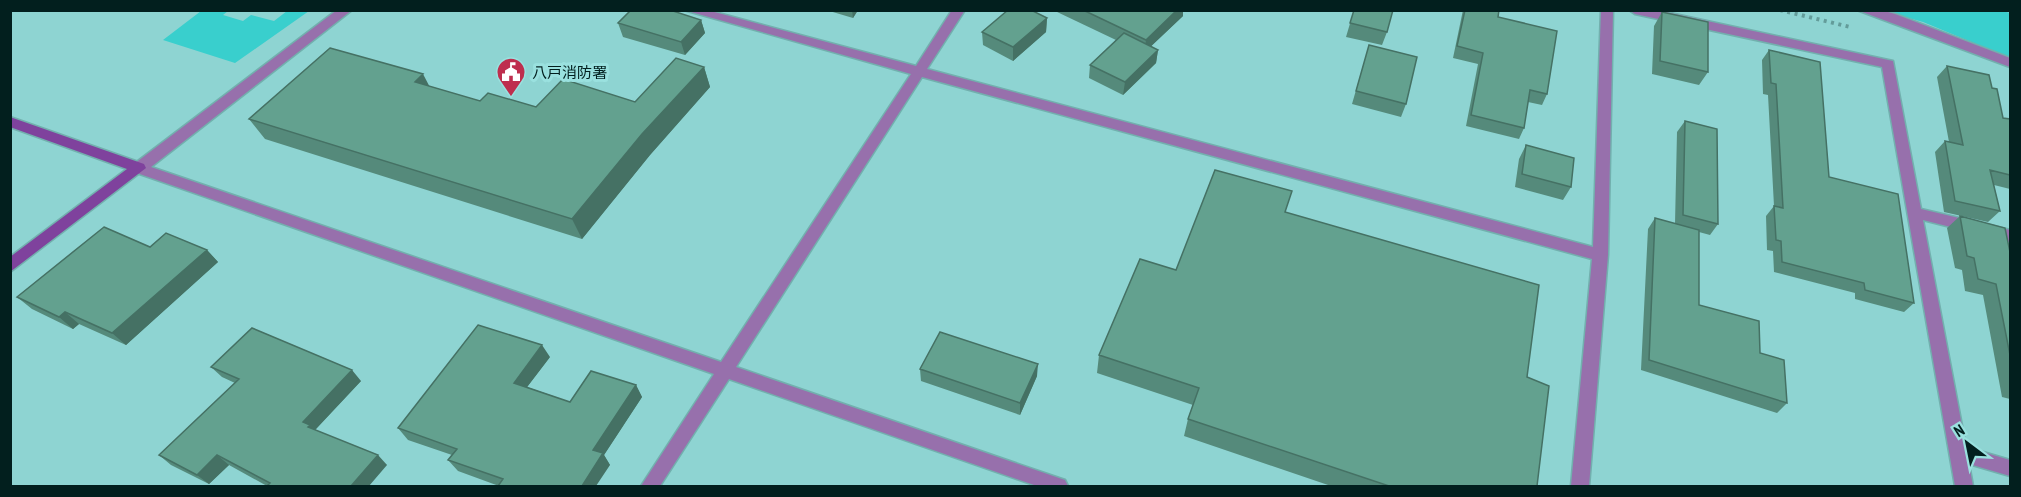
<svg xmlns="http://www.w3.org/2000/svg" width="2021" height="497" font-family="'PT Sans Narrow','Noto Sans JP',sans-serif">
	<style>
		.green { fill: #39cfcd }
		.lines { fill: none; stroke-linecap: round; stroke-linejoin: round }
		.lane-casing { stroke: #72b0ae; stroke-width: 3 }
		.street-casing { stroke: #72b0ae; stroke-width: 3 }
		.secondary-casing { stroke: #72b0ae; stroke-width: 3 }
		.path { stroke: #639c9a; stroke-width: 4; stroke-dasharray: 3 4.5; stroke-linecap: butt }
		.lane { fill: #9770ac; fill-rule: evenodd }
		.street { fill: #9770ac; fill-rule: evenodd }
		.secondary { fill: #7f429d; fill-rule: evenodd }
		.wall { fill: #558a7b }
		.shaded-wall { fill: #457164 }
		.building { fill: #63a18f; stroke: #457164; stroke-width: 1.5 }
		.labels { text-anchor: middle; dominant-baseline: central; stroke-width: 6; stroke-linejoin: round; paint-order: stroke }
		.poi-label { font-size: 15px; fill: #021f1e; stroke: #9ae1df; text-anchor: start }
	</style>
	<rect width="100%" height="100%" fill="#8ed4d2"/>
	<path class="green" d="M201,11H228L223,15L243,21L251,15L274,21L287,11H309L235,63L163,40Z
		M1883,11H2003L2010,13V58L1923,22Z"/>
	<g class="lines">
		<g class="lane-casing">
			<path id="lane" d="M1857,10H1881L1895,14L2010,58V67Z"/>
		</g>
		<g class="street-casing">
			<path id="street" d="M337,10H352L151,167L721,362L911,74L684,10H707L916,66L952,10H965L927,69L1593,247L1601,10H1613L1608,255L1589,486H1571L1592,259L922,77L736,367L1059,478L1065,480L1068,486H1037L729,379L660,486H641L714,374L134,172L132,168L134,164Z
				M1629,10H1656L1893,61L1921,209L2010,230V242L1923,220L1966,447L2010,460V476L1969,464L1973,486H1955L1882,67L1635,14Z"/>
		</g>
		<g class="secondary-casing">
			<path id="secondary" d="M10,117L144,164L146,168L10,272V257L127,169L10,127Z"/>
		</g>
		<path class="path" d="M1780,10L1850,27"/>
		<use href="#lane" class="lane"/>
		<use href="#street" class="street"/>
		<use href="#secondary" class="secondary"/>
	</g>
	<path class="wall" d="M826,10H858L853,18Z
		M1183,10V16L1151,46L1158,50L1156,63L1123,95L1089,78L1090,65L1116,40L1055,11Z
		M1354,10L1387,32L1382,45L1346,37Z
		M1463,10H1499L1498,17L1547,94L1542,105L1528,102L1524,128L1519,139L1466,126L1478,64L1453,58Z
		M1662,12L1708,72L1699,85L1652,74L1654,26Z
		M1047,18L1046,32L1013,61L983,45L982,32Z
		M701,20L705,33L685,55L623,37L618,23Z
		M1769,50L1829,177L1914,303L1904,312L1855,299V293L1774,272L1773,251L1767,250L1766,216L1774,206L1768,95L1763,94L1762,60Z
		M1365,59L1406,104L1401,117L1352,104Z
		M1947,66L1992,88L2003,118L2010,119V189L1994,185L2000,211L1988,222L1944,212L1935,152L1945,141L1949,142L1937,77Z
		M704,67L710,87L650,155L582,239L265,139L249,119L429,86L480,101L536,107L635,102Z
		M1685,121L1718,224L1710,235L1699,232V305L1760,353L1787,403L1777,413L1641,370L1648,229L1655,218L1675,224L1677,132Z
		M1526,145L1571,187L1563,200L1515,187L1519,159Z
		M1285,212L1527,377L1537,486H1331L1184,436L1188,419L1193,405L1097,373L1099,355L1176,270Z
		M1960,216L2010,252V399L2002,397L1983,295L1965,291L1962,270L1955,268L1947,228Z
		M150,247L207,250L218,262L126,345L79,324L73,329L32,309L17,297Z
		M550,357L527,387L570,402L636,385L642,397L604,455L610,465L499,486L458,471L448,460L452,455L408,440L398,428Z
		M211,367L361,381L315,430L387,465L267,486L229,465L209,484L171,465L159,455L235,383L222,377Z
		M920,369L1037,376L1020,415L921,381Z"/>
	<path class="shaded-wall" d="M852,10H858L853,18Z
		M1177,10H1183V16L1144,53L1146,40Z
		M1047,18L1046,32L1013,61V47Z
		M701,20L705,33L685,55L681,42Z
		M1158,50L1156,63L1123,95L1125,82Z
		M704,67L710,87L650,155L582,239L572,219L642,134Z
		M423,74L434,95L415,82Z
		M207,250L218,262L126,345L112,333Z
		M65,312L79,324L73,329L59,317Z
		M542,345L550,357L521,395L514,383Z
		M1038,364L1037,376L1020,415V403Z
		M352,370L361,381L315,430L318,437L303,422Z
		M636,385L642,397L604,455L610,465L596,486H582L593,450Z
		M217,455L229,465L209,484L197,475Z
		M378,455L387,465L369,486H351Z"/>
	<path class="building" d="M631,10H670L701,20L681,42L618,23Z
		M1008,10H1031L1047,18L1013,47L982,32Z
		M1083,10H1177L1146,40Z
		M1354,10H1393L1387,32L1350,23Z
		M1465,10H1499L1498,17L1557,31L1547,94L1530,90L1524,128L1471,115L1483,53L1457,46Z
		M1662,12L1708,22V72L1660,61Z
		M1124,33L1158,50L1125,82L1090,65Z
		M1369,45L1417,57L1406,104L1356,91Z
		M330,48L423,74L415,82L480,101L488,93L536,107L563,79L635,102L676,58L704,67L642,134L572,219L249,119Z
		M1769,50L1820,62L1829,177L1898,194L1914,303L1865,290L1864,283L1782,262L1781,241L1776,240L1774,206L1783,208L1776,84L1771,83Z
		M1947,66L1989,75L1992,88L1997,89L2003,118L2010,119V175L1990,170L2000,211L1955,201L1945,141L1963,145Z
		M1685,121L1717,129L1718,224L1683,215Z
		M1526,145L1574,158L1571,187L1522,174Z
		M1215,170L1292,191L1285,212L1539,285L1527,377L1549,386L1537,486H1389L1188,419L1199,388L1099,355L1140,259L1176,270Z
		M1960,216L2005,228L2010,252V355L1996,284L1978,279L1974,258L1967,256Z
		M1655,218L1699,230V305L1759,321L1760,353L1784,360L1787,403L1649,360Z
		M104,227L150,247L166,233L207,250L112,333L65,312L59,317L17,297Z
		M478,325L542,345L514,383L570,402L591,371L636,385L593,450L603,453L582,486H498L503,479L448,460L457,449L398,428Z
		M252,328L352,370L303,422L310,425L308,427L378,455L351,486H267L270,483L217,455L197,475L159,455L239,379L211,367Z
		M940,332L1038,364L1020,403L920,369Z"/>
	<defs>
		<g id="civic-pin" transform="scale(1.5)"><path d="M0 17L-7.5 6A9.5 9.5 0 1 1 7.5 6Z" fill="#be2e4e" stroke="#9ae1df"/><path d="M-.6-6.5H3V-4.5H.6V-3L4-1V1h2V6H-6V1h2V-1L-.6-3ZM-1.2 2.5V6h2.4V2.5Z" fill="#fff"/></g>
	</defs>
	<g fill-rule="evenodd">
		<use href="#civic-pin" x="511" y="72"/>
	</g>
	<g class="labels">
		<g class="poi-label">
			<text x="532" y="72">八戸消防署</text>
		</g>
	</g>
	<rect width="2021" height="497" fill="none" stroke="#021f1e" stroke-width="24"/>
	<g transform="translate(1967 443) rotate(328)" stroke="#9ae1df" stroke-width="4.5" paint-order="stroke">
	<path d="M0-4.5L10 22L0 15L-10 22Z" fill="#021f1e"/>
	<text y="-9" font-size="16" font-weight="bold" text-anchor="middle" fill="#021f1e">N</text>
	</g>
</svg>
